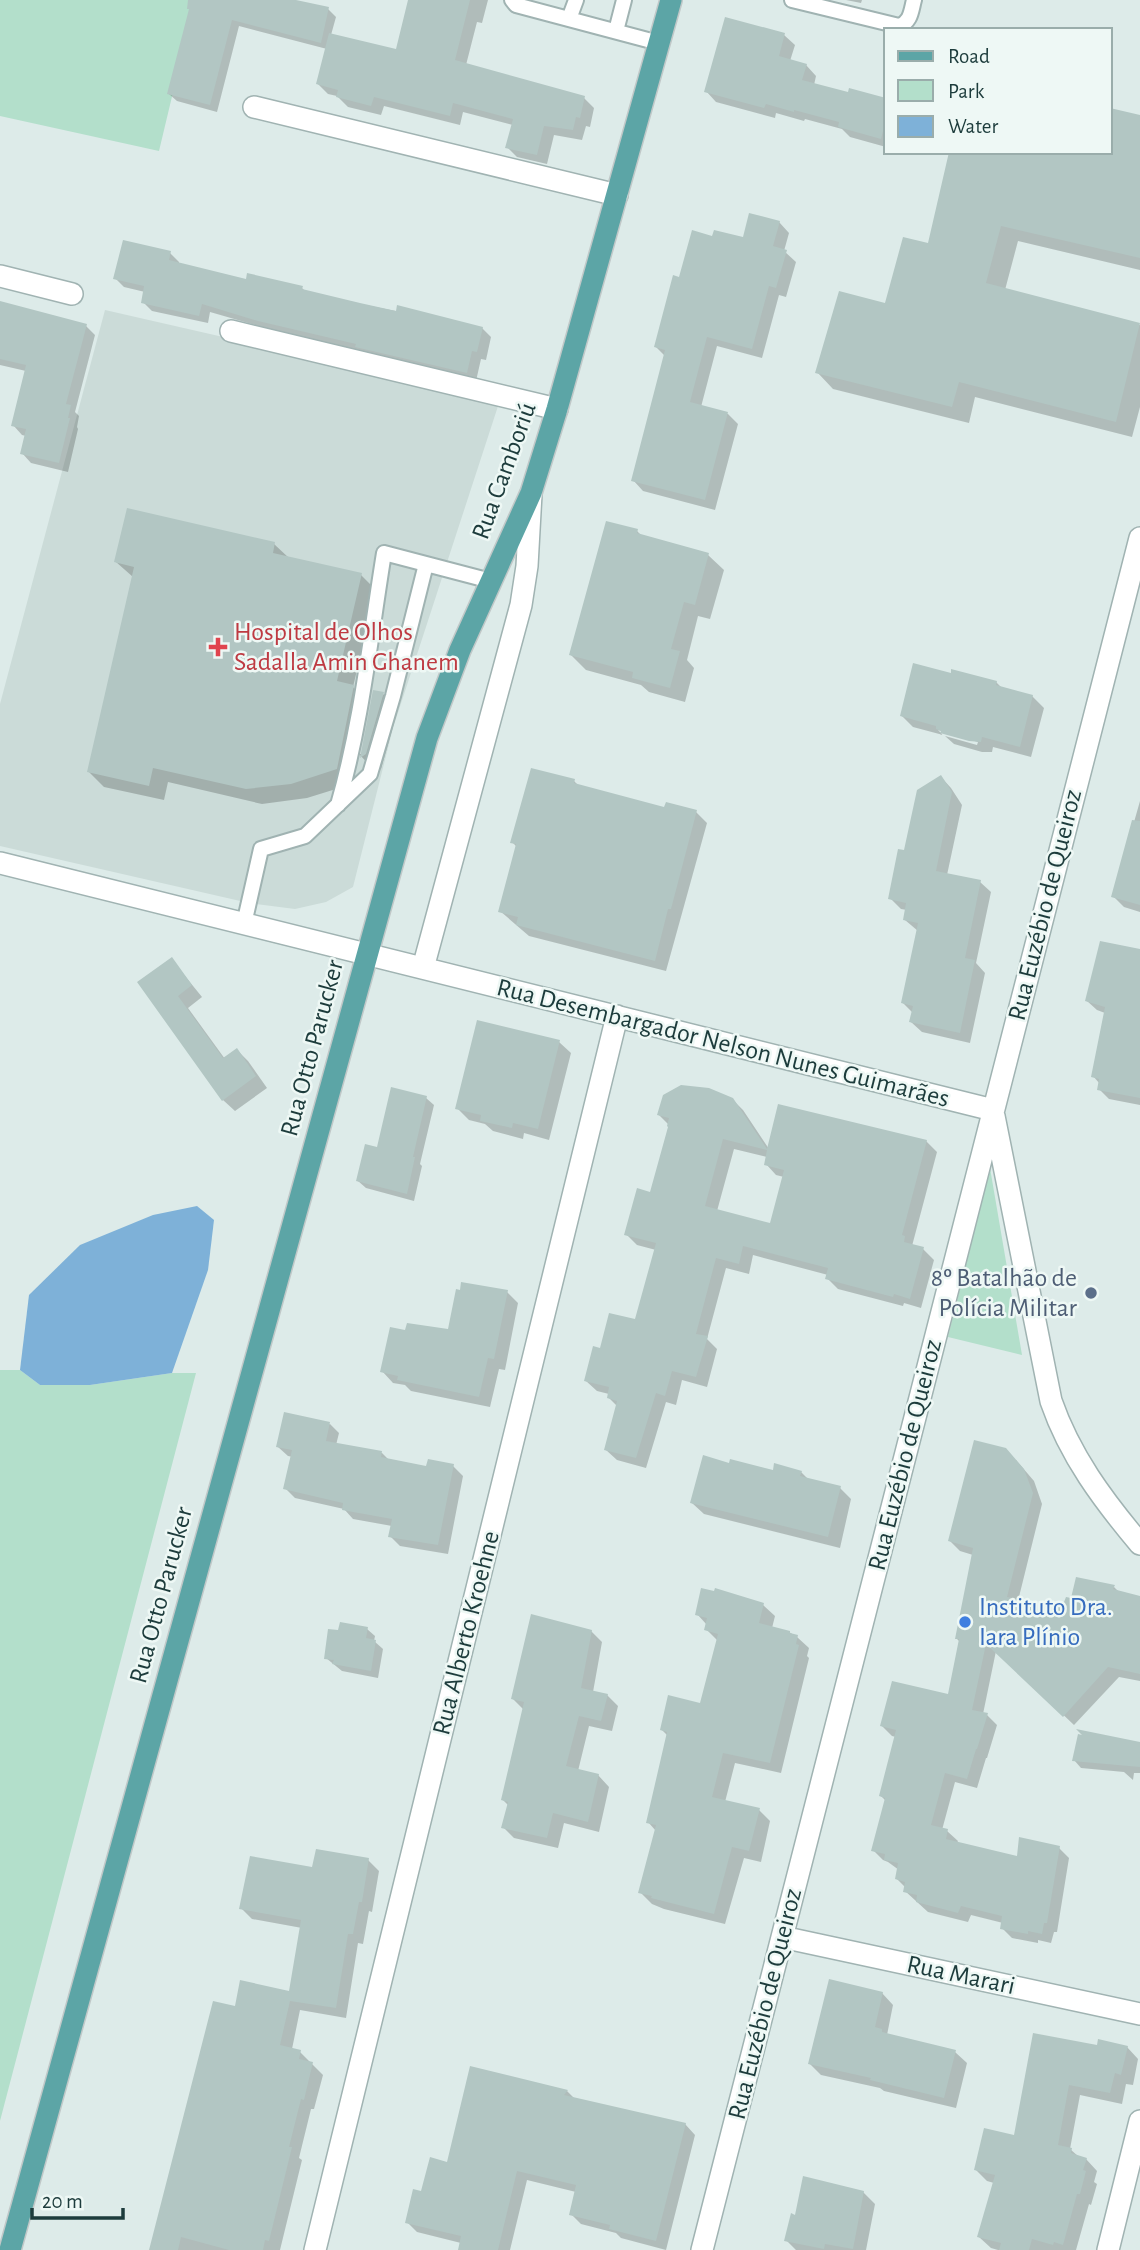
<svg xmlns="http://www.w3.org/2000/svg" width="1140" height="2250" font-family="'Alegreya Sans',sans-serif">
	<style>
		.built { fill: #cbdbd8 }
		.green { fill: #b3dfcb }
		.water { fill: #7eb1d8 }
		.shadow { fill: #0003; fill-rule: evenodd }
		.building { fill: #b2c6c3; fill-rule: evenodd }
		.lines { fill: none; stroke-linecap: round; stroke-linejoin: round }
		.service-casing { stroke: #a0b3b2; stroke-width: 18 }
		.minor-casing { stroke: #a0b3b2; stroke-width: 24 }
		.primary-casing { stroke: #c0c8c8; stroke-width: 24 }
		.service { stroke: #fff; stroke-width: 14 }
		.minor { stroke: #fff; stroke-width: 21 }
		.primary { stroke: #5ca5a6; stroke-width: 21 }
		.health-dot { fill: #e0444e; stroke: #eef8f5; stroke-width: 2.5 }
		.service-dot { fill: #5c6f8a; stroke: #eef8f5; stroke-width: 2.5 }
		.shop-dot { fill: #3f7fe0; stroke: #eef8f5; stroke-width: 2.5 }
		.labels { text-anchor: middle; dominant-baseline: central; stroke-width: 5; stroke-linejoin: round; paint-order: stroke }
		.street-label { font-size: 26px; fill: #1d3c3c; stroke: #eef8f5 }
		.health-label { font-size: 26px; fill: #be3a42; stroke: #eef8f5; text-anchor: start }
		.service-label { font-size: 26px; fill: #4e5e75; stroke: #eef8f5; text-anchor: end }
		.shop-label { font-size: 26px; fill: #366cbe; stroke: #eef8f5; text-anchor: start }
	</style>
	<rect width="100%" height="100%" fill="#ddebe9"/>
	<path class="built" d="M105,310L500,400L393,728L353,887L326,902L295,909L249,903L0,846V704Z"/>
	<path class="green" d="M0,0H195L159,151L0,116Z
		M990,1168L1022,1355L948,1337Z
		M0,1370H20L40,1385H90L172,1373H196L0,2121Z"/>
	<path class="water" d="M197,1206L214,1220L208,1270L172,1373L90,1385H40L20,1370L29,1295L80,1245L153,1215Z"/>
	<path class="shadow" d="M193,0H290L328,9L336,17L331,35L397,51L410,0H488L482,23L477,22L466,65L584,98L594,108L590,127L586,126L582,140L554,135L547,164L517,157L507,147L513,125L463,112L460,125L384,106L381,115L348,107L337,96L328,94L318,84L327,49L239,26L217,112L177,101L169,94Z
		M846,0H862L861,3Z
		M784,35L795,45L790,61L806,65L816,76L814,85L849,94L850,90L886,100V147L850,137L842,129L805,119L804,121L776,113L775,118L716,102L706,91Z
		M1140,117V270L1018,241L1005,290L1140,325V407L1132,437L975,397L969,423L833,389L817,372L887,305L929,245L1110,152Z
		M779,222L789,233L784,251L796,262L786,297L779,295L762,358L717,346L701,407L728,414L738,424L715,510L643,491L633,480L665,356L656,347L680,279L713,238L744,239Z
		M170,253L179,262V264L247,281L302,288L306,292L360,304L482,328L491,337L486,360L481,359L476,381L366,356L362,351L269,329L210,312L208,323L152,311L143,302L145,292L124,287L115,278Z
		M0,304L86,326L95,335L75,412L79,416L77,427L78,429L68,472L31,463L22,453L26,436L22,435L13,425L26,371L0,365Z
		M637,531L643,537L708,555L724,570L710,619L698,616L687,660L694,668L685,702L649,692L641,685L586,670L571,655Z
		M274,544L289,558L361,575L376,590L353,687L368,702L359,754H362L383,694L398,709L381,769L376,772L359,754L352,784L307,798L262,804L168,782L164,800L104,787L89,772L133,577L116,562Z
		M952,675L996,682L1002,688L1032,696L1044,708L1031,757L993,747L992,752H982L954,744L945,736L977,745L978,742L938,730L943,735L913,727L902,716Z
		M941,777L951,788L962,805L947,875L980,882L991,892L976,963L985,973L970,1043L922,1032L911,1022L913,1013L903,1003L918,931L905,920L907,910L901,909L890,898L905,852Z
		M574,781L579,786L666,809L696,812L707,823L666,971L529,936L500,911L517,847L512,842Z
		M1140,801V912L1124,907L1113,896Z
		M1140,951V1105L1109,1099L1099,1089L1100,1084L1093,1076L1105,1013L1097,1010L1087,1001Z
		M172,960L202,997L188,1008L225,1059L237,1050L248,1061L267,1088L235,1111L223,1100L139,983Z
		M559,1042L571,1053L549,1140L524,1133L523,1139L493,1131L485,1124L469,1120L457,1108Z
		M426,1098L434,1105L420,1164L422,1166L414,1201L366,1188L358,1181L378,1149Z
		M732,1099L743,1110L769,1149L926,1141L937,1152L912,1246L923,1249L934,1260L921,1308L904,1303L903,1306L838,1289L827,1278L828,1275L753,1255L749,1274L726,1268L707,1339L717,1349L707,1387L682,1380L676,1405L666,1402L646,1468L617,1460L606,1450L617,1406L609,1398V1394L597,1391L586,1381L601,1350L637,1321L656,1250L637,1245L626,1234L652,1194L669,1125L659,1115ZM734,1149L767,1157L766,1164L776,1175L784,1177L771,1225L717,1211Z
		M507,1292L518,1303L505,1370L499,1369L490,1407L411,1391L405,1385L393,1383L382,1371L406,1332L449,1331Z
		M330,1424L339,1433L336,1445L382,1453L390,1461L428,1468L453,1466L463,1476L448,1554L400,1546L390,1536L392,1526L353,1519L344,1509L295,1498L285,1488L293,1457L288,1456L278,1447Z
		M1016,1460L1034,1481L1042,1504L1018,1601L1064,1609L1072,1600L1114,1587L1120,1593L1140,1597V1681L1119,1677L1074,1725L996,1651L983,1714L987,1715L997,1725L987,1758H986L977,1788L955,1782L942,1830L947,1831L958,1841L957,1843L1018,1858L1059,1848L1069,1858L1057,1932H1054L1051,1943L1038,1940V1943L1012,1938L1002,1928L1003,1923L971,1915L968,1922L928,1912L905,1891L906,1888L897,1879L899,1870L888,1862L883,1860L873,1850L886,1801L881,1796L896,1737L892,1736L882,1726L949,1696L960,1642L956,1638L973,1555L960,1551L950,1541Z
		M774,1472H801L809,1480L840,1488L851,1499L840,1548L704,1514L692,1503Z
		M763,1605L775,1616L772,1628L789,1632L797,1637L809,1648L807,1656L809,1658L781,1773L735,1763L725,1802L759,1810L770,1821L761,1862L744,1858L725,1924L664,1909L652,1904L640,1892L656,1831L648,1822L668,1736L662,1730L701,1705L718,1641L706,1629L707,1625L697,1614Z
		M367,1629L375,1636L374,1641L383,1649L378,1678L342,1671L326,1658Z
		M591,1631L602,1642L593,1692L607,1695L618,1706L612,1731L589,1726L578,1771L598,1775L609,1787L599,1832L564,1823L558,1848L514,1838L503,1827L509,1806L503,1800L524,1710L513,1699Z
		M1140,1749V1773H1134L1133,1780L1124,1772L1081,1768L1074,1760Z
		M368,1860L379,1871L372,1912L369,1911L363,1944L358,1943L346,2018L300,2010L292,2049L300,2052L323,2075L314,2109H311L299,2158L302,2160L280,2250H151L237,2008L291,1993L302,1928L252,1919L241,1908L314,1869Z
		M882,1993L893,2005L887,2035L955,2052L967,2063L956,2108L884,2091L880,2088L821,2075L810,2064Z
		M1099,2047H1127L1138,2059L1133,2085L1126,2084L1122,2104L1080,2095L1070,2149L1079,2157L1086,2159L1097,2171L1094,2182L1097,2184L1091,2205L1089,2204L1076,2250H998L991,2248L979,2237L994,2183L987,2181L976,2170L1015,2137Z
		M471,2068L567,2091L576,2100L685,2124L695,2135L666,2250L621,2238L616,2233L581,2224L571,2214L576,2192L527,2180L510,2250H459L461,2243L417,2232L407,2222L423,2193L448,2164Z
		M863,2192L875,2204L866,2250H796L786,2240L796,2217Z"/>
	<path class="building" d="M188,0H296L329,7L321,43L232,20L210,105L167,94L189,9H187Z
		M408,0H470L455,60L585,96L580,118L576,117L573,130L544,126L537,155L505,148L513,119L453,103L450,116L374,97L371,106L336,97L338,90L316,84L329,33L396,49Z
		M725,17L785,33L779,56L807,64L802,80L848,92L849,88L886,98V119L881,139L838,127L839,122L794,110V112L766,104L764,108L704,92Z
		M1110,108L1140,115V258L1001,226L986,283L1140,323L1116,422L959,382L952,407L815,373L839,291L885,303L903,237L928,243L949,152H1110Z
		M749,213L780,221L773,246L787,250L776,288L769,286L752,349L707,337L690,402L728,412L705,500L631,481L665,350L654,347L673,275L679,277L692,230L712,236L714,230L743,237Z
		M123,240L171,251L169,260L246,279L247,273L303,286L302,289L360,303L396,311L397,305L483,327L477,352L472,351L467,373L355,347L356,344L258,321L202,304L199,316L141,303L144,286L113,279Z
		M0,301L87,324L66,404L71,405L68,418H70L59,463L20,454L26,429L11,426L26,365L0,359Z
		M127,508L275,542L273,553L362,573L337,681L354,685L337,769L291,784L246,789L153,768L149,786L87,772L134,567L114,562Z
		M606,521L638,529L637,533L709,553L695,605L684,602L671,649L680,651L670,688L632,678L633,672L569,655Z
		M913,663L951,673V669L997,681L996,685L1033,695L1020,747L982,737L981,742L969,741L940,733L941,731L936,729V726L900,716Z
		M373,690L384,692L366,754L360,758Z
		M531,768L575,779L574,783L664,807L666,802L697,810L671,909H668L655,961L516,925L518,917L498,912L516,844L510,843Z
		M941,775L952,792L936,871L981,880L965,958L975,960L960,1033L909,1022L913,1006L901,1003L918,923L903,920L906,903L888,899L898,849L904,850L917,790Z
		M1132,820L1140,821V905L1111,897Z
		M1100,941L1140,949V1098L1097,1090L1099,1079L1091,1077L1105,1007L1085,1001Z
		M172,957L192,985L178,996L223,1058L237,1048L256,1076L222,1101L137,982Z
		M477,1020L560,1040L538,1129L513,1123L512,1128L480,1121L481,1115L455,1109Z
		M681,1085L709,1088L733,1098L767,1149L778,1104L927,1140L902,1235L905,1236L904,1242L924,1247L910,1299L894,1294L893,1297L825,1279L828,1268L743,1246L739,1264L716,1258L696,1334L708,1336L696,1377L672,1371L665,1396L656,1393L636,1458L604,1450L617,1401L607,1398L609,1387L584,1381L593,1346L600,1348L609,1313L635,1319L656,1243L624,1235L637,1188L650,1192L668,1127L667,1126L669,1118L657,1115L663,1095ZM723,1139L767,1150L764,1165L784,1170L770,1223L705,1206Z
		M391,1087L427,1096L413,1157H415L407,1194L356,1181L365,1144L377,1147Z
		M461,1282L508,1290L494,1359L488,1358L479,1397L397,1380L398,1376L380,1372L390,1327L405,1330L407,1323L448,1329L456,1289L460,1290Z
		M284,1412L330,1422L326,1441L382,1451L381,1457L426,1466L428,1459L454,1464L438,1545L388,1537L392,1519L342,1510L343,1503L283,1489L292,1450L276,1447Z
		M974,1440L1006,1448L1024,1469L1033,1493L1007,1597L1062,1607L1066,1597L1071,1598L1076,1577L1115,1585L1113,1589L1140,1596V1674L1108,1667L1063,1717L986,1644L972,1710L988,1713L977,1749H976L967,1779L945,1773L931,1825L948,1829L946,1839L1017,1856L1019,1837L1060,1846L1047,1923H1044L1042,1934L1028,1931V1934L1000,1929L1002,1916L961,1906L958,1913L916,1902L917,1895L903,1892L905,1882L895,1879L898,1863L884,1860L885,1854L871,1851L885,1798L879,1796L896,1730L880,1726L892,1681L948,1694L959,1639H955L973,1548L948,1541Z
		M703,1455L729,1463L730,1459L773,1470L774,1463L802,1471L800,1476L841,1486L828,1537L690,1503Z
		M701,1588L714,1591L715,1588L764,1603L759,1623L790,1631V1633L798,1635L796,1644L799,1645L770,1763L723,1753L712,1797L760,1808L749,1851L732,1847L714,1914L651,1898L652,1896L638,1893L656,1825L646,1823L667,1732L660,1730L668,1695L700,1703L718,1634L704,1630L707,1618L695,1615Z
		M531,1614L592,1630L581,1688L608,1694L601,1721L579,1716L566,1766L599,1774L588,1822L553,1813L547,1838L501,1828L508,1802L501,1800L524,1702L511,1699Z
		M340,1622L368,1627L366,1638L376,1640L371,1671L332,1664L334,1660L324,1659L328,1629L338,1630Z
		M1076,1729L1140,1742V1767L1072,1761L1078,1734L1082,1735Z
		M316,1849L369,1858L362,1902H359L353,1934H348L336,2008L290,2001L280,2045L301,2050L299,2059L313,2062L304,2100L301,2099L289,2147H292L269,2241L265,2240L263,2250H229L181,2237L178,2250H149L213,2001L235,2006L240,1980L289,1991L301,1920L239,1909L250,1856L312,1867Z
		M829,1979L883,1992L875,2027L882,2029V2032L956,2050L944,2098L870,2080L871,2078L808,2064Z
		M1033,2033L1097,2045L1098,2039L1128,2046L1121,2075L1115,2073L1110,2093L1069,2085L1058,2145L1072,2148L1071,2153L1087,2158L1083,2170L1086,2171L1080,2194H1077L1063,2245L1054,2242L1053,2245L1032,2239L1029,2250H999L1001,2243L977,2237L995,2175L974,2170L984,2128L1014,2135Z
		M470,2066L568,2090L564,2095L686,2123L656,2241L609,2229L610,2225L569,2215L576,2185L517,2171L498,2250H458L461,2236L405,2223L413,2189L421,2191L430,2157L447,2162Z
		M803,2176L864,2191L853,2249L825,2244L824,2249L784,2241L791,2213L795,2215Z"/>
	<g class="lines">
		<g class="service-casing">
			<path id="service" d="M512,0L516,5L659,43
				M792,0L899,26C911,22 911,11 914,0
				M569,19L576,0
				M616,31L624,0
				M338,805C362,721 370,639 384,553L491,581
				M244,924L261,849L305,836L370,774L393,696L426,564"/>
		</g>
		<g class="minor-casing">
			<path id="minor" d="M254,107L617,195
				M0,276L72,294
				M231,331L557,409
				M0,863L993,1110
				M423,968L521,605L527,566L531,494
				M994,1116L1051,1401C1070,1456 1103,1500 1140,1544
				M782,1937L1140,2014
				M315,2250L617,1016
				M702,2250L1140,538
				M1108,2250L1140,2121"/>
		</g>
		<g class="primary-casing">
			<path id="primary" d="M10,2250L427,738L460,650L531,493L557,409L671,0"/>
		</g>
		<use href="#service" class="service"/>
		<use href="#minor" class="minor"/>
		<use href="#primary" class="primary"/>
	</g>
	<path class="health-dot" d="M214.5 636.5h7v7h7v7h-7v7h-7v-7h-7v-7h7z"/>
	<circle class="service-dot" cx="1091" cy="1293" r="7"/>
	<circle class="shop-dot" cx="965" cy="1622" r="7"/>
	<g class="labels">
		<g class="street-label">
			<text transform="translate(504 471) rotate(-70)">Rua Camboriú</text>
			<text transform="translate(1045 905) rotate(-76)">Rua Euzébio de Queiroz</text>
			<text transform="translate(723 1043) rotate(14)">Rua Desembargador Nelson Nunes Guimarães</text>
			<text transform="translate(312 1048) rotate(-75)">Rua Otto Parucker</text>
			<text transform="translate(905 1455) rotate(-76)">Rua Euzébio de Queiroz</text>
			<text transform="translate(161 1595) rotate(-75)">Rua Otto Parucker</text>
			<text transform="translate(466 1633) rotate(-76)">Rua Alberto Kroehne</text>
			<text transform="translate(961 1975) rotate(12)">Rua Marari</text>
			<text transform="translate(765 2004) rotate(-76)">Rua Euzébio de Queiroz</text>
		</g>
		<g class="health-label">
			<text x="234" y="632">Hospital de Olhos<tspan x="234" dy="30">Sadalla Amin Ghanem</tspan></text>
		</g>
		<g class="service-label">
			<text x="1077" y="1278">8º Batalhão de<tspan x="1077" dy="30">Polícia Militar</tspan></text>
		</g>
		<g class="shop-label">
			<text x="979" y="1607">Instituto Dra.<tspan x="979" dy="30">Iara Plínio</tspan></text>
		</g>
	</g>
	<rect x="884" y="28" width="228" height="126" fill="#eef8f5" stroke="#9aadab" stroke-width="2"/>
	<rect x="898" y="51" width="35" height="10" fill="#5ca5a6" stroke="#9aadab" stroke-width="2"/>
	<text x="948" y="63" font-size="21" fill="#1d3c3c">Road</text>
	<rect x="898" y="80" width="35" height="21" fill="#b3dfcb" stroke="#9aadab" stroke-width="2"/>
	<text x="948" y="98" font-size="21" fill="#1d3c3c">Park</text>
	<rect x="898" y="116" width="35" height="21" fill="#7eb1d8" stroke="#9aadab" stroke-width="2"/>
	<text x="948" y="133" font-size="21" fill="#1d3c3c">Water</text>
	<path d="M32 2208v10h91v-10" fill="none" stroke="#1d3c3c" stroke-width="3.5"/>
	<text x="42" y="2208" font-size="21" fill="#1d3c3c" stroke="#eef8f5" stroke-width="5" paint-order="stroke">20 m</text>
</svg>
